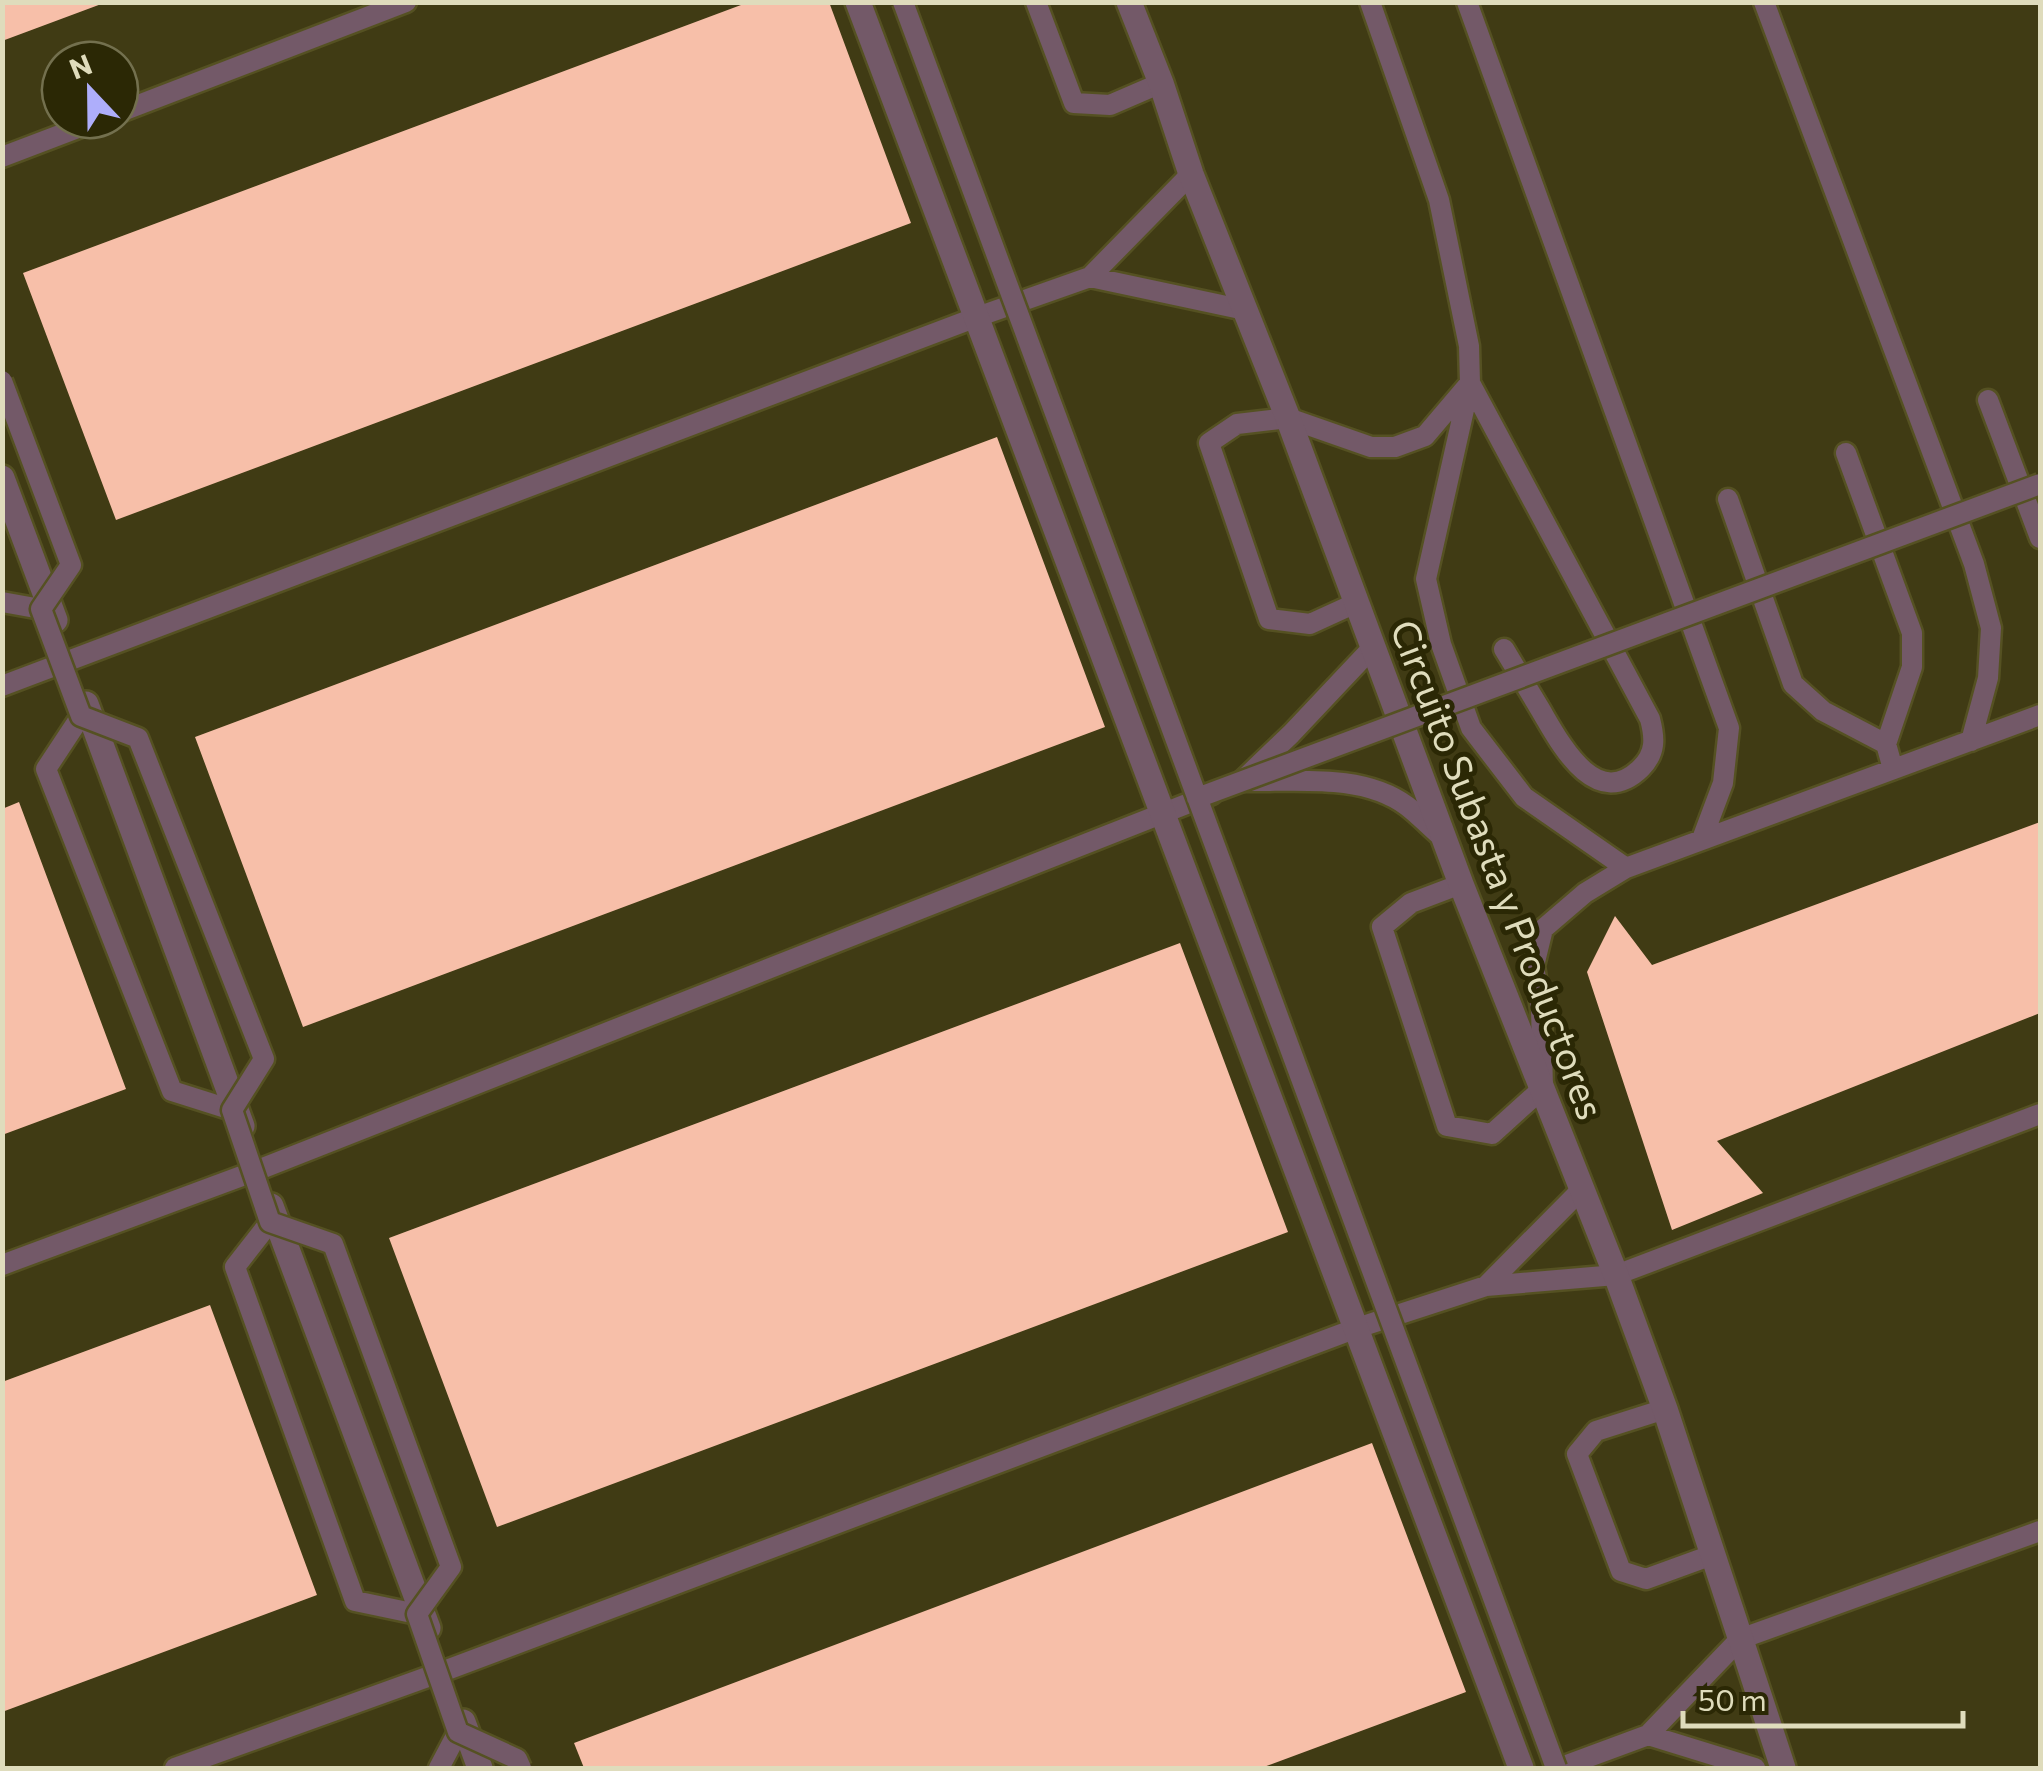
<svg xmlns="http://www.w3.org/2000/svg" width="2043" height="1771" font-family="Commissioner,sans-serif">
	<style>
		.built { fill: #403b14; fill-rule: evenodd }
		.building { fill: #f7bfa9 }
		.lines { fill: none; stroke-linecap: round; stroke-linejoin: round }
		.lane-casing { stroke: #555122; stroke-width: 25 }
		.street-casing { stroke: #555122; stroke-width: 30 }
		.lane { stroke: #735968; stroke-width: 20 }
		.street { stroke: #735968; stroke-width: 25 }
		.lane-bridge-casing { stroke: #555122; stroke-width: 25; stroke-linecap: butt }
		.lane-bridge { stroke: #735968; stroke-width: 20 }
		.labels { text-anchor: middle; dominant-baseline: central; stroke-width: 10; stroke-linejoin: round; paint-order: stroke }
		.street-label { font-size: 38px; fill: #dfdcbc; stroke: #2b2805 }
	</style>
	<rect width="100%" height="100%" fill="#373200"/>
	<path class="built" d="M3,3H2040V1768H3ZM60,60H120V120H60Z"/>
	<path class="building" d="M2,2H104V3L2,41Z
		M749,2H829L911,223L116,520L23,273Z
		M997,437L1105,727L303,1027L195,737Z
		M19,802L126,1089L2,1135V809Z
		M2040,822V1013L1717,1141L1763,1193L1672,1230L1587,972L1615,916L1652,965Z
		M1180,943L1288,1232L497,1527L389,1238Z
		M210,1305L317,1595L2,1712V1382Z
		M1372,1443L1466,1692L1261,1768H584L574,1743Z"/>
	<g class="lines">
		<g class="lane-casing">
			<path id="lane" d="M1036,2L1074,103L1110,105L1161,83
				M1467,2L1729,728L1723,783L1702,839
				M1764,2L1974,564L1991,628L1988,678L1971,741
				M120,112L406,2
				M2,157L99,120
				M1090,277L1245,310
				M1988,400L2040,538
				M1846,453L1912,633V667L1886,744L1893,769
				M1728,499L1793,684L1823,711L1886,744
				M2,602L41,609
				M1356,603L1310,624L1269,619L1209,443L1237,424L1288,418L1371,447H1395L1425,436L1470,383L1469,346L1439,200L1370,2
				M1504,649C1516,669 1528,689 1540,709C1559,741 1595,813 1641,768C1656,753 1655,738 1650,719L1470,383L1426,579L1441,644L1471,728L1524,797L1626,868
				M2,686L977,317L1090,277L1191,174
				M81,716L46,769L172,1091L232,1110
				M1243,780L1291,734L1373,647
				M1244,781C1296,782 1363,773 1407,806C1420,816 1431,828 1443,838
				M1461,884L1411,903L1382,927L1447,1126L1492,1134L1543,1088L1541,1009L1534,966L1543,929L1585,893L1626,868L2040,715
				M270,1222L235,1267L355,1601L417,1614
				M2,1265L258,1170L1212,794
				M1486,1286L1583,1188
				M1665,1409L1596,1431L1577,1454L1621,1571L1646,1579L1712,1555
				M1648,1735L1755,1768
				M175,1768L444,1671L1357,1328L1486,1286L1616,1275L2040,1114
				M439,1768L458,1732
				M1559,1768L1648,1735L1740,1639L2040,1531"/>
		</g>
		<g class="street-casing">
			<path id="street" d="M858,2L1521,1768
				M1129,2L1161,83L1191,174L1288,418L1461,884L1616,1275L1665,1409L1783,1768
				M2,478L55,620
				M86,704L242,1126
				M271,1206L428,1628
				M463,1722L480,1768"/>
		</g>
		<use href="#lane" class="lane"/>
		<use href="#street" class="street"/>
		<g class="lane-bridge-casing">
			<path id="lane-bridge" d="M903,2L1556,1768
				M2,381L71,565L41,609L81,716L138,738L264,1059L232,1110L270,1222L333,1244L451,1567L417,1614L458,1732L517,1759L521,1768
				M1197,798L2040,484"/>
		</g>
		<use href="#lane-bridge" class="lane-bridge"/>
	</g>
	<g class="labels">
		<g class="street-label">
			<text transform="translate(1499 869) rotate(69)">Circuito Subasta y Productores</text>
		</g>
	</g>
	<rect width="2043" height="1771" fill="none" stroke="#dfdcbc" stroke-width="10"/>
	<g transform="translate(90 90) rotate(338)"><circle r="48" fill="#2b2805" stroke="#73704e" stroke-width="2.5"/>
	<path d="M0-8L18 38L0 25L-18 38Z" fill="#aeaefb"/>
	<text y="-15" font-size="28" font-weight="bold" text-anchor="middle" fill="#dfdcbc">N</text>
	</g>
	<path d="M1683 1711v15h280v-15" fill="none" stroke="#dfdcbc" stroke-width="5"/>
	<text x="1698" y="1711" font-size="30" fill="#dfdcbc" stroke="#2b2805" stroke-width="8" paint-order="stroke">50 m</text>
</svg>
